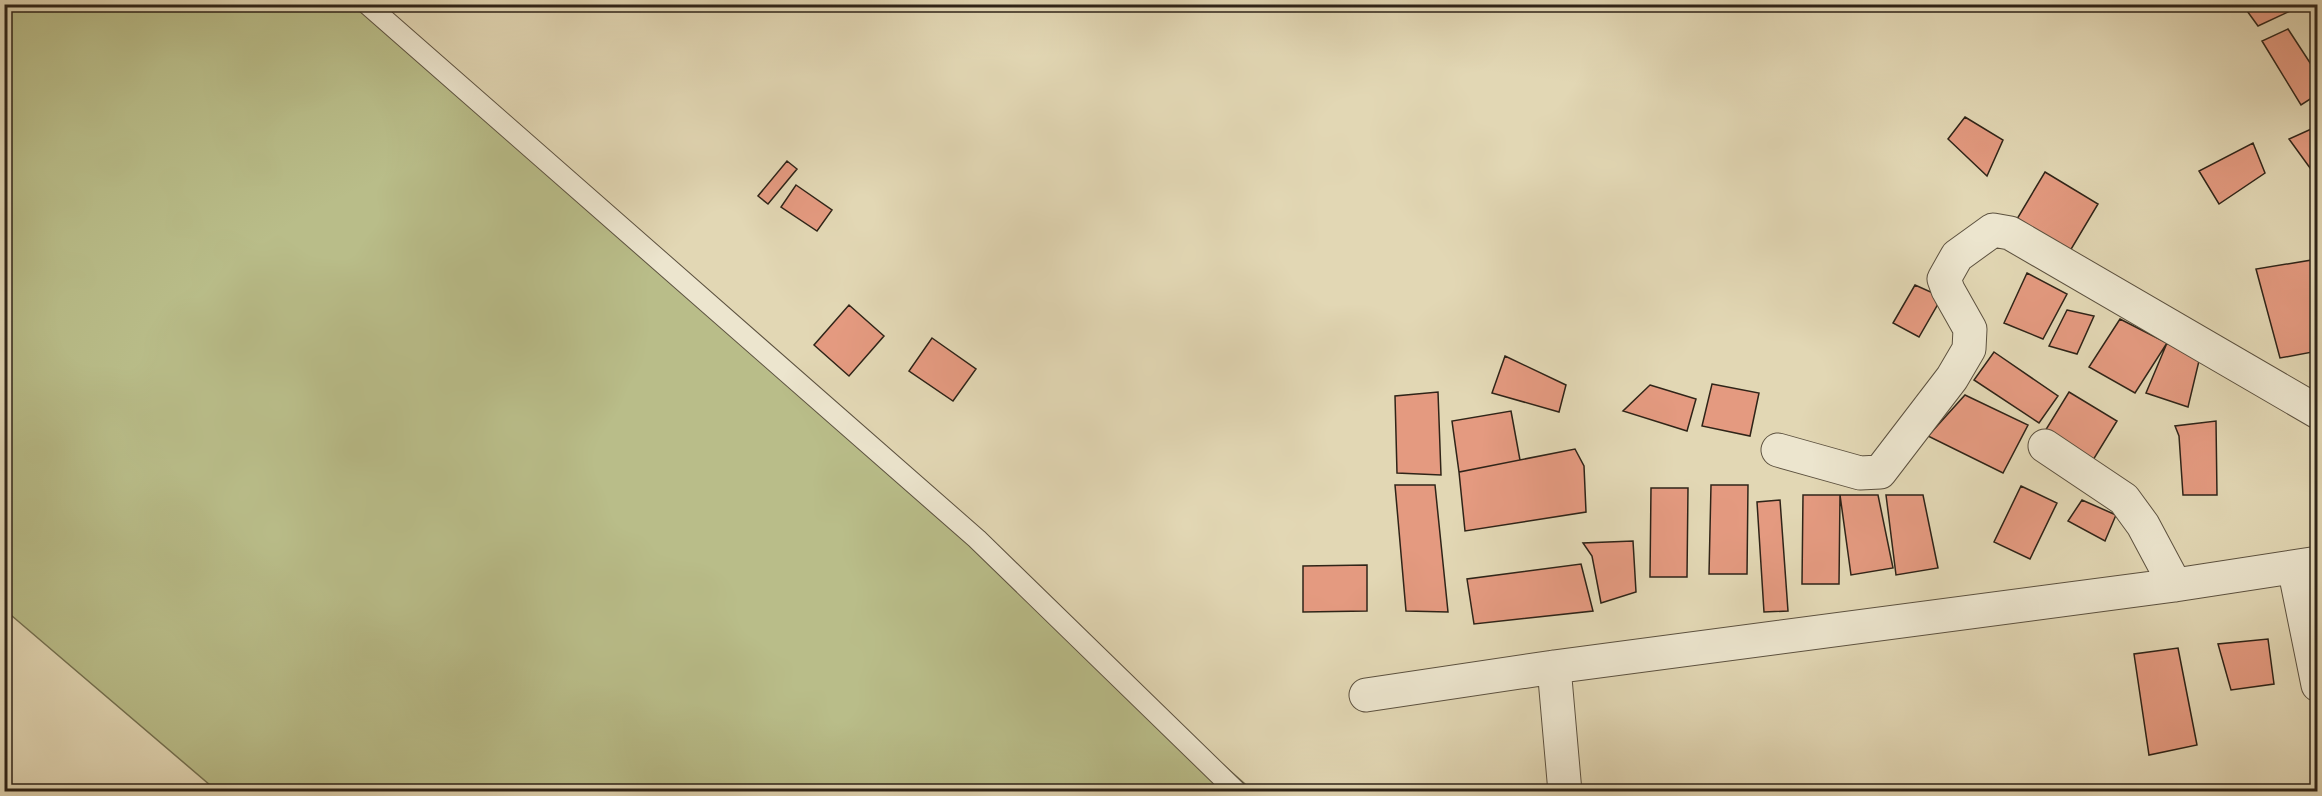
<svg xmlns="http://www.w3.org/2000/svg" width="2322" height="796" font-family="'IM FELL DW Pica',serif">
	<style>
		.green { fill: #b9bd89; stroke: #747050; stroke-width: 1.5 }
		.building { fill: #e49a80; stroke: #2f2418; stroke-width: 1.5 }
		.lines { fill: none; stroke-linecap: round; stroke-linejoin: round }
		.service-casing { stroke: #5c513f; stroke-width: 22 }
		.minor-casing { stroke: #5c513f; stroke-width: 35 }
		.service { stroke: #ece5ce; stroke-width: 20 }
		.minor { stroke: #ece5ce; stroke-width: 33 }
	</style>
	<rect width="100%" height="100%" fill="#e2d7b4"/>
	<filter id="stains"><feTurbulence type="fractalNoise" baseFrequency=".00333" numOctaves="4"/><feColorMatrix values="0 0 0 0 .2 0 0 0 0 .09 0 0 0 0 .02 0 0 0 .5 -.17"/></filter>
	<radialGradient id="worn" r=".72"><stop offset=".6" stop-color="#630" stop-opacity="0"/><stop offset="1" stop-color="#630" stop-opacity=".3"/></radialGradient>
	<path class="green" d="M5,5H359L1253,791H217L5,610Z"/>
	<path class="building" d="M2242,4H2300L2301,6L2258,26Z
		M2288,29L2318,75V94L2301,105L2262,41Z
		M1965,117L2003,140L1987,176L1948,139Z
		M2318,126V179L2289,139Z
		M2253,143L2265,173L2219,204L2199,171Z
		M787,161L797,169L768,204L758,196Z
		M2045,172L2098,204L2070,251L2017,219Z
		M796,185L832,210L817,231L781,207Z
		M2318,259V351L2280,358L2256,269Z
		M2027,273L2067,294L2043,339L2004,323Z
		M1915,285L1942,297L1919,337L1893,323Z
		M849,305L884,336L849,376L814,345Z
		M2067,310L2094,316L2077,354L2049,346Z
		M2120,319L2167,343L2135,393L2089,367Z
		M932,338L976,369L953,401L909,371Z
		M2167,343L2199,361L2188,407L2146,393Z
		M1994,352L2058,396L2039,423L1974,380Z
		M1505,356L1566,385L1559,412L1492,393Z
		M1712,384L1759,393L1750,436L1702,426Z
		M1650,385L1696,399L1687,431L1623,411Z
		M1438,392L1441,475L1397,473L1395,396Z
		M2069,392L2117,421L2090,465L2042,436Z
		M1965,395L2028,425L2003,473L1928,436Z
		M1511,411L1520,460L1459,472L1452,421Z
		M2216,421L2217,495H2183L2179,436L2175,426Z
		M1575,449L1584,466L1586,512L1465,531L1459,472Z
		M1395,485H1435L1448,612L1406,611Z
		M1711,485H1748L1747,574H1709Z
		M2021,486L2057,503L2030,559L1994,542Z
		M1651,488H1688L1687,577H1650Z
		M1803,495H1840L1839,584H1802Z
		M1840,495H1878L1893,568L1851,575Z
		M1886,495H1923L1938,568L1896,575Z
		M1780,500L1788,611L1764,612L1757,502Z
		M2082,500L2116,515L2105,541L2068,521Z
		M1633,541L1636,592L1601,603L1592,556L1583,543Z
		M1581,564L1593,611L1474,624L1467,579Z
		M1367,565V611L1303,612V566Z
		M2268,639L2274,684L2231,690L2218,644Z
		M2178,648L2197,745L2149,755L2134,654Z"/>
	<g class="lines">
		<g class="service-casing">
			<path id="service" d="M367,4L977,539L1237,792"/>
		</g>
		<g class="minor-casing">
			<path id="minor" d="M2045,446L2124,499L2143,525L2175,585
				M1778,450L1860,473L1880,472L1952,378L1969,349L1970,329L1948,290L1944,279L1957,256L1993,230L2010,233L2318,412
				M2294,567L2318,685
				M1554,667L1565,792
				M1366,695L1554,667L2175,585L2318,563"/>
		</g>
		<use href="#service" class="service"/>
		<use href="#minor" class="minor"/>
	</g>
	<rect width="2322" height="796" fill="none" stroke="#e2d7b4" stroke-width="24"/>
	<rect x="6" y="6" width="2310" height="784" fill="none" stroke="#2f2418" stroke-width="3"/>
	<rect x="12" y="12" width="2298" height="772" fill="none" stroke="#2f2418" stroke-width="1.5"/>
	<rect width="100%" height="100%" filter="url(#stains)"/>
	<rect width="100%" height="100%" fill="url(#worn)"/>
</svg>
